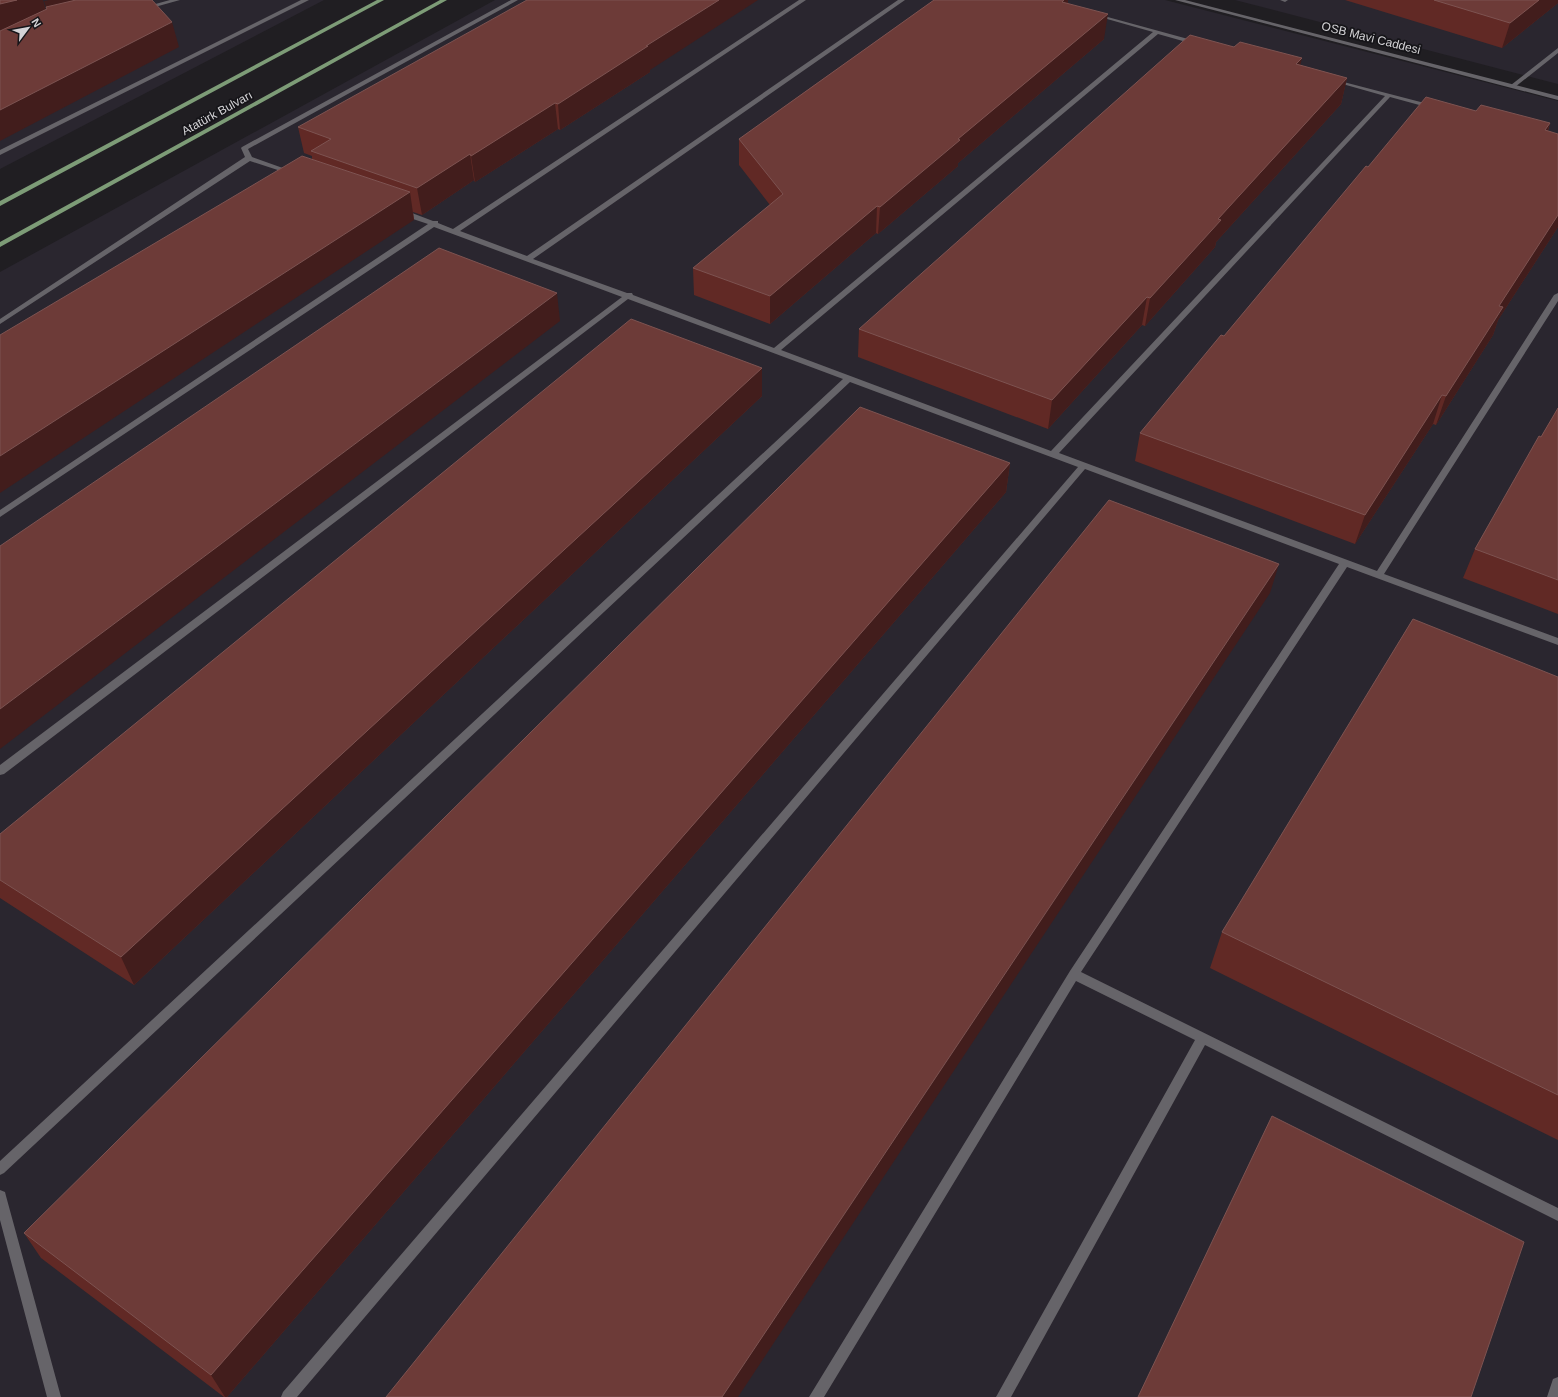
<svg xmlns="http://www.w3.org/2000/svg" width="1558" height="1397" font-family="Arial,sans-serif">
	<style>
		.built { fill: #2a262f }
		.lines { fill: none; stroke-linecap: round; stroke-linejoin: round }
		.service { fill: #666469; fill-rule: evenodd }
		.minor { fill: #666469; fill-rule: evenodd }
		.primary { fill: #7d9c77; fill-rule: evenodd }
		.wall { fill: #612925 }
		.shaded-wall { fill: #421d1c }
		.building { fill: #6d3b38; stroke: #7d5351 }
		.labels { text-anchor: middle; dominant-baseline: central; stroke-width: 3.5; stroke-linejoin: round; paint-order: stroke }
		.far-street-label { font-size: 12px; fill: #d4d3d6; stroke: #161519 }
	</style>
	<rect width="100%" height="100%" fill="#201e22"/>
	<path class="built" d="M0,0H324L0,169Z
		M495,0H1165L1558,101V1397H0V272Z
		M1235,0H1558V84Z"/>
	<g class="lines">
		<path class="service" d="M170,0H180L144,10L141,8Z
			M301,0H309L0,155V150Z
			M511,0H518L248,149L252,157L294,172V174H290L250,161L0,324V319L245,157L241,148L242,147Z
			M799,0H806L460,231L527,256L898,0H905L533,259L627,293H632L633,295L774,348L1153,32L1093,15V13L1199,42L1200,43L1197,45L1158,34L781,350L1051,451L1385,96L1332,81V79L1436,106V108L1434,109L1390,97L1059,453L1377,571L1554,295L1558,293V301L1384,574L1558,638V645L1347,567L1081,972L1558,1208V1221L1205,1045L1011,1397H996L1195,1040L1076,981L824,1397H809L1070,971L1339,564L1085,469L297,1397H281L283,1392L1078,467L850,382L4,1173L0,1175V1161L843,379L628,299L4,774L0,775V765L622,297L434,227L0,517V510L428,224L398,214V210H404L433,221H438V223L453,229Z
			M1280,0H1288L1285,2Z
			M1558,48V53L1515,87H1511V85Z
			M0,1190L5,1192L6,1196L61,1397H47L0,1220Z
			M1558,1377V1397H1547L1553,1379Z"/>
		<path class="minor" d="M1175,0H1185L1558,96V100Z"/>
		<path class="primary" d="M377,0H384L0,206V201Z
			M440,0H447L0,247V242Z"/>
	</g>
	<path class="wall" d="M934,0H1068V3L1104,39L958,163V166L878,234L876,233L770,324L694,295L693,268L770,205L739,165V139Z
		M1345,0H1558V3L1502,48Z
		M1300,65L1347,78L1341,104L1216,242L1215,247L1145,326L1142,325L1048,429L858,357L859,329Z
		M650,70V72L560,130L558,129L475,182L474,180L422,215L413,212L414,220L312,159V156L304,153L298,127Z
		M1476,111L1550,123L1548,131L1558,134V227L1498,320L1493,335L1436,425L1433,424L1355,544L1135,461L1140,433L1224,336Z
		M762,368V396L134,985L0,898V834Z
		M1558,408V614L1463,578L1475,549L1541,437Z
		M1010,463L1006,492L227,1397H224L41,1258L24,1233Z
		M1558,677V1140L1210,968L1222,932Z"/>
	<path class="shaded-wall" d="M17,0H43L49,19L0,31V4Z
		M49,0H139L52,26L44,1Z
		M719,0H758L650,70V72L560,130L558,104L646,46Z
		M1064,0H1068L1066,21L1062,2Z
		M1539,0H1558V3L1502,48L1510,23Z
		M1108,14L1104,39L958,163V166L878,234L880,207L958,139Z
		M172,22L179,47L0,141V110Z
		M1302,58L1296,84V64Z
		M1347,78L1341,104L1216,242L1215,247L1145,326L1150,298L1218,219Z
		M555,103L558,129L475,182L471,156Z
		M1550,123L1541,150L1545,130Z
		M470,154L474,180L422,215L417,188Z
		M410,192L414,220L0,493V456Z
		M877,206L876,233L770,324V296Z
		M1558,215V227L1498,320L1493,335L1436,425L1446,396L1499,306Z
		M557,293L560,321L0,749V709Z
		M1147,297L1142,325L1048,429L1052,400Z
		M762,368V396L134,985L121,957Z
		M1442,395L1433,424L1355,544L1365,515Z
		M1010,463L1006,492L227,1397H225L211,1375Z
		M1279,564L1270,593L738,1397H722Z"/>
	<path class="building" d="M0,0H17L0,4Z
		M76,0H152L172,22L0,110V31L47,9L46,7Z
		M527,0H719L646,46H648L558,104L555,103L471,156L470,154L417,188L311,151L331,139L298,127Z
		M934,0H1064L1062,2L1108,14L958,139L960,140L880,207L877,206L770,296L693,268L783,194L739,139Z
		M1434,0H1539L1510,23Z
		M1190,35L1234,47L1240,42L1302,58L1296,64L1347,78L1218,219L1221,220L1150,298L1147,297L1052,400L859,329Z
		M1426,97L1476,111L1481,105L1550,123L1545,130L1558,134V215L1499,306L1503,307L1446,396L1442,395L1365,515L1140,433L1221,335L1224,336L1366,166L1368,167Z
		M302,156L410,192L0,456V335Z
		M439,248L557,293L0,709V546Z
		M631,319L762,368L121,957L0,880V834Z
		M860,407L1010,463L211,1375L24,1233Z
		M1558,408V580L1475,549L1539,436L1541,437Z
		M1109,500L1279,564L722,1397H386Z
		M1413,619L1558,677V1095L1222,932Z
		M1272,1116L1524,1242L1471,1397H1138Z"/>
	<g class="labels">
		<g class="far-street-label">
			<text transform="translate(1371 38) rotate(14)">OSB Mavi Caddesi</text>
			<text transform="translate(217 113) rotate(-29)">Atatürk Bulvarı</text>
		</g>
	</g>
	<g transform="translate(28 28) rotate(58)" stroke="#161519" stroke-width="3" paint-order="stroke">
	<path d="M0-3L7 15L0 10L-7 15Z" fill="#d4d3d6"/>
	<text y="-6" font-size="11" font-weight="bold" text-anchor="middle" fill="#d4d3d6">N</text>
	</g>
</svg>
